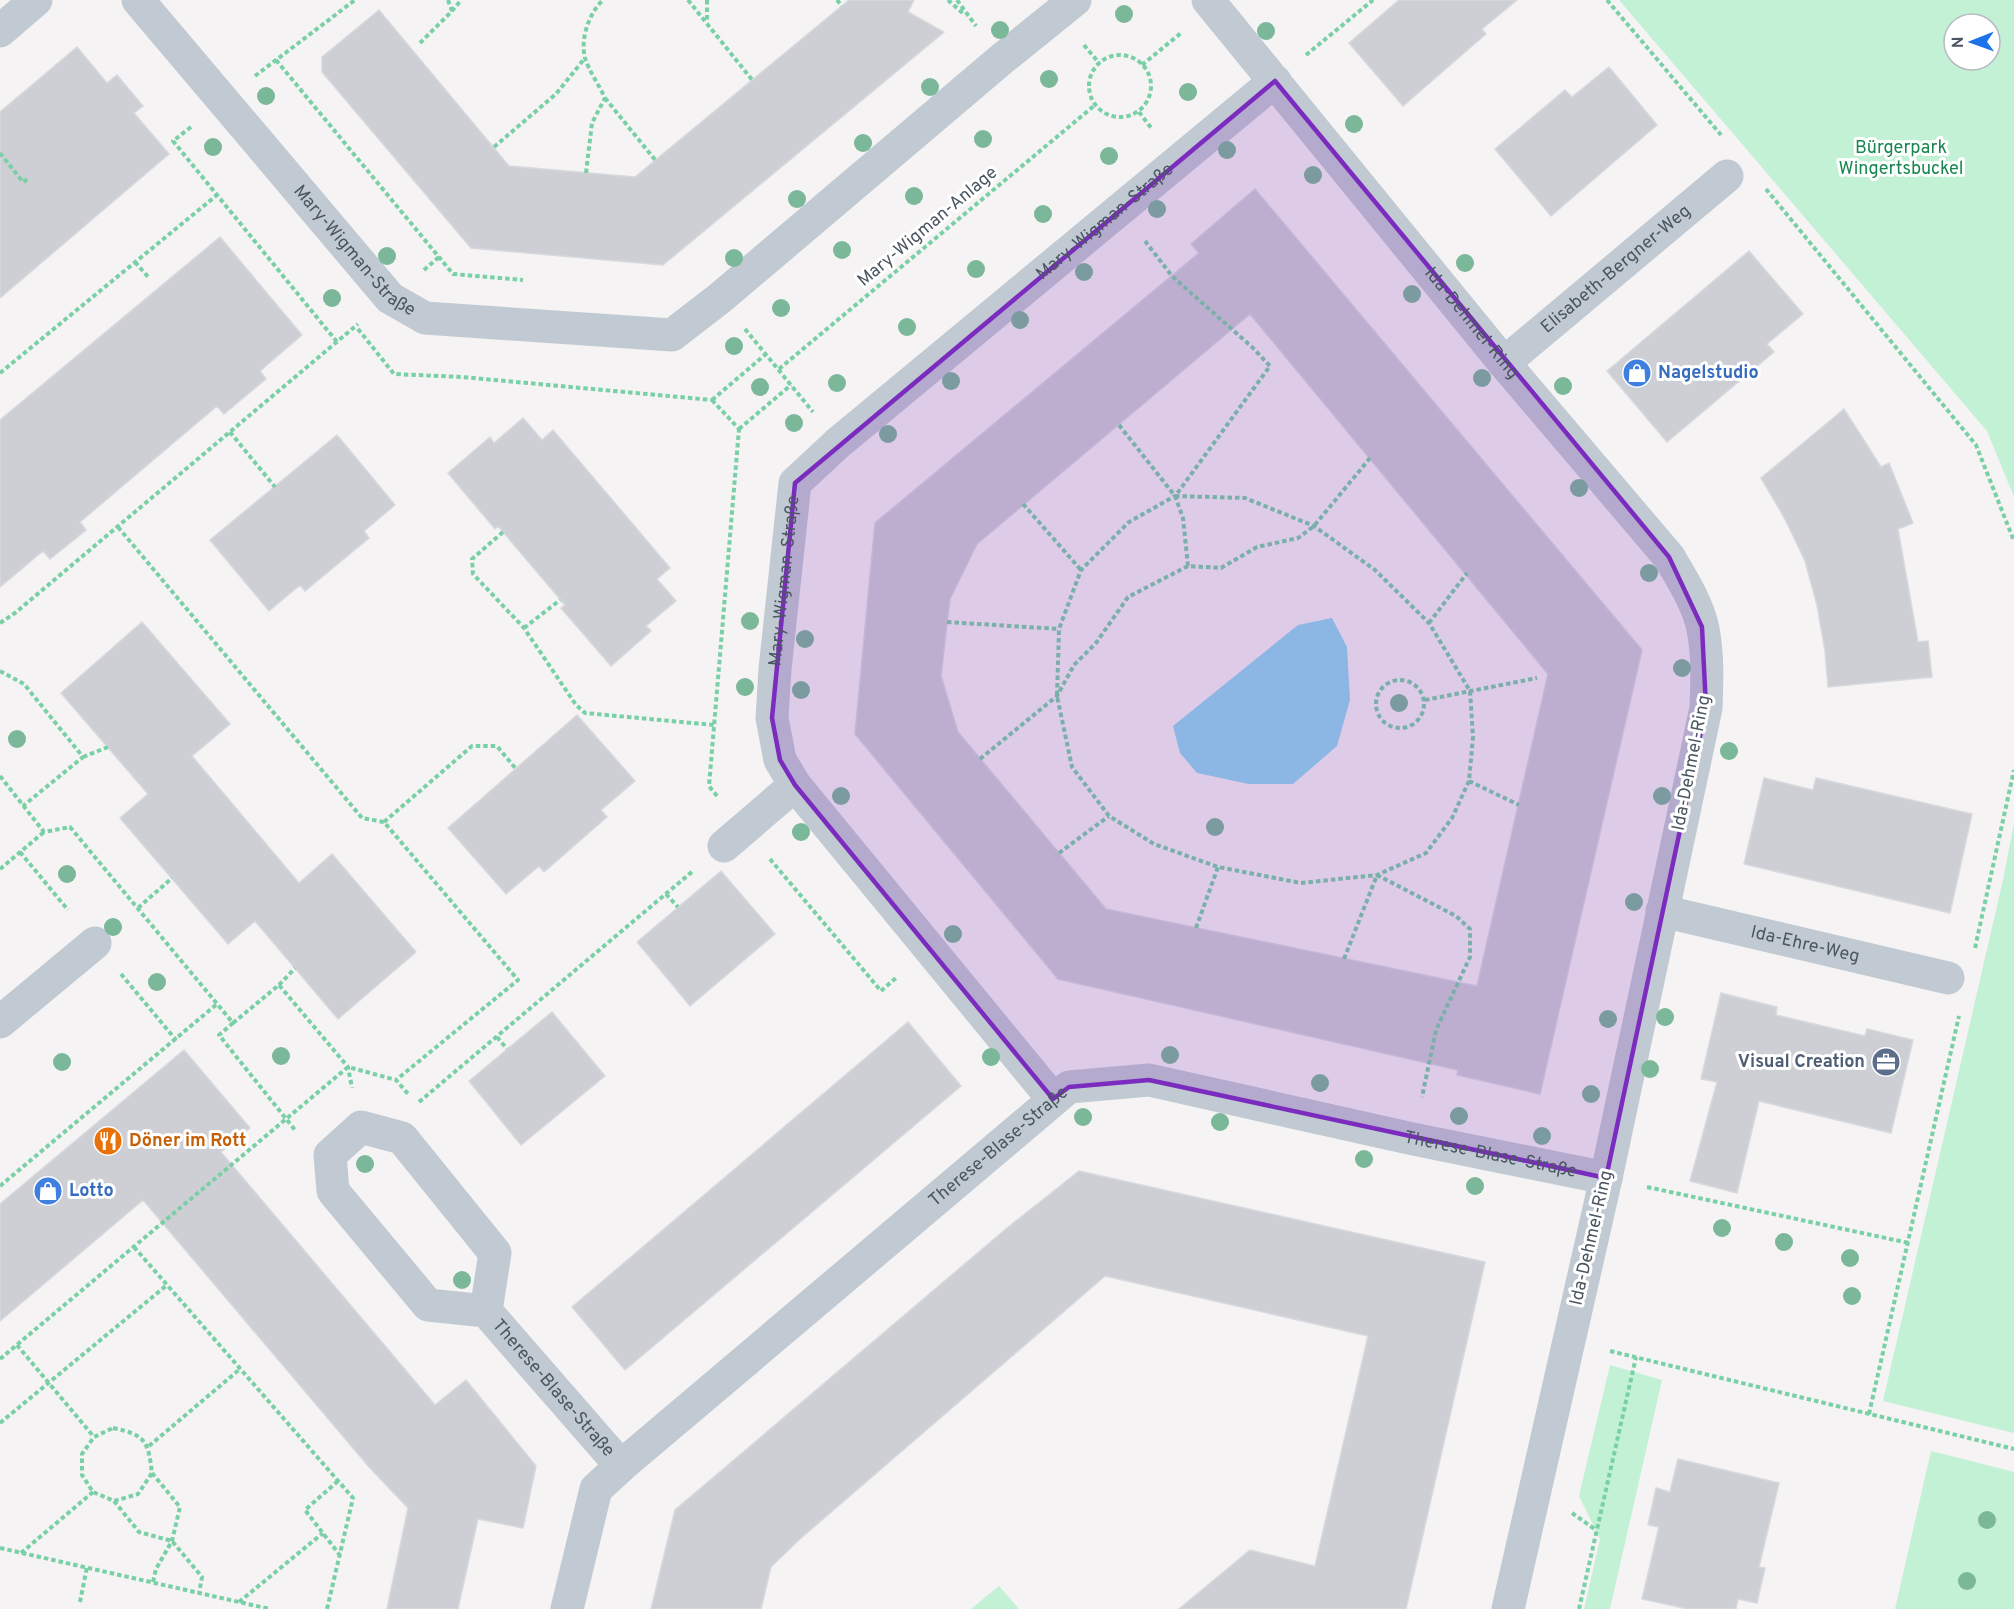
<svg xmlns="http://www.w3.org/2000/svg" width="2014" height="1609" font-family="Overpass,sans-serif">
	<style>
		.green { fill: #c3f1d5; fill-rule: evenodd }
		.water { fill: #90daee }
		.building { fill: #cdcfd5; stroke: #d7d9de; stroke-width: 1.5; fill-rule: evenodd }
		.lines { fill: none; stroke-linecap: round; stroke-linejoin: round }
		.path { stroke: #7ad0a6; stroke-width: 4; stroke-dasharray: 4.5 3; stroke-linecap: butt }
		.minor { stroke: #c1cad2; stroke-width: 33 }
		.tree { fill: #7bb799 }
		.marked { fill: #7b2cbf; fill-opacity: 0.2; stroke: #7b2cbf; stroke-width: 4.5; stroke-linejoin: round }
		.labels { text-anchor: middle; dominant-baseline: central; stroke-width: 6; stroke-linejoin: round; paint-order: stroke }
		.park-label { font-size: 18px; fill: #17864f; stroke: #fff }
		.street-label { font-size: 18px; fill: #4a5661; stroke: #fff }
		.shop-label { font-size: 18px; font-weight: bold; fill: #366cbe; stroke: #fff; text-anchor: start }
		.service-label { font-size: 18px; font-weight: bold; fill: #4e5e75; stroke: #fff; text-anchor: end }
		.food-label { font-size: 18px; font-weight: bold; fill: #c56008; stroke: #fff; text-anchor: start }
	</style>
	<rect width="100%" height="100%" fill="#f5f3f3"/>
	<path class="green" d="M1619,0H2014V497L1987,431ZM1954,24H1990V60H1954Z
		M2014,823V1433L1883,1401L2003,880Z
		M1610,1365L1662,1380L1610,1609H1584L1600,1539L1579,1496Z
		M1931,1451L2014,1472V1609H1895Z
		M999,1586L1019,1609H971Z"/>
	<path class="water" d="M1332,618L1347,647L1350,700L1337,746L1293,784H1249L1197,773L1180,753L1173,726L1298,625Z"/>
	<path class="building" d="M849,0H914L908,12L944,32L663,265L471,248L322,72V57L379,10L509,166L635,177Z
		M1399,0H1517L1482,29L1486,34L1403,106L1349,43Z
		M77,47L107,83L117,75L143,106L134,113L169,154L0,298V112Z
		M1609,67L1657,125L1551,216L1495,149L1565,90L1572,97Z
		M1255,189L1642,650L1540,1094L1457,1075L1458,1070L1058,979L855,734L875,523L1199,253L1191,244ZM1250,314L1548,674L1477,986L1106,909L958,732L941,676L950,599L977,544Z
		M220,237L302,335L260,371L266,379L224,414L217,406L80,522L86,530L50,559L43,551L0,587V420Z
		M1749,251L1803,314L1767,344L1774,352L1667,442L1607,371Z
		M1844,409L1881,467L1889,463L1913,523L1898,529L1918,642L1928,641L1932,677L1828,687L1825,651L1817,605L1805,561L1785,519L1761,478Z
		M523,418L542,440L553,430L670,568L657,579L676,601L646,626L651,631L611,666L561,608L565,605L498,526L495,529L448,473L490,437L494,443Z
		M337,435L395,505L364,531L369,538L305,591L300,585L269,611L210,540Z
		M142,622L230,724L192,756L299,883L332,854L416,952L338,1019L255,921L228,944L120,818L148,794L61,693Z
		M577,715L635,781L601,810L607,817L544,872L539,866L506,894L448,828Z
		M1764,778L1813,790L1816,778L1972,814L1950,913L1744,864Z
		M721,871L775,934L690,1006L637,942Z
		M1721,993L1777,1007L1776,1015L1865,1036L1867,1029L1913,1040L1891,1133L1759,1101L1737,1193L1690,1181L1717,1082L1701,1079Z
		M552,1012L605,1076L521,1145L469,1081Z
		M908,1022L961,1086L625,1370L572,1307Z
		M184,1050L250,1128L221,1152L435,1405L466,1380L536,1466L523,1528L478,1519L458,1609H387L408,1508L369,1467L143,1200L0,1321V1204Z
		M1079,1171L1485,1262L1406,1609H1179L1250,1550L1315,1566L1368,1336L1105,1276L801,1538L771,1567L761,1609H651L675,1510L1007,1228Z
		M1678,1459L1779,1483L1759,1567L1765,1568L1757,1603L1738,1599L1736,1609H1688L1642,1599L1659,1527L1648,1525L1656,1488L1670,1492Z"/>
	<g class="lines">
		<path class="path" d="M448,0L452,11
			M688,0L753,81
			M707,0V21
			M837,0L842,6
			M948,0L965,15
			M957,0L976,26
			M1607,0L1721,135
			M420,43L452,11L461,0
			M1084,45L1099,63
			M1089 86a31 31 0 1 1 62 0a31 31 0 1 1-62 0Z
			M1306,55L1373,0
			M276,60L453,274L523,280
			M1142,65L1181,33
			M255,76L355,0
			M605,98L656,161
			M1139,112L1152,129
			M191,127L173,141L337,342
			M494,147L556,94L585,58
			M0,153L23,182L29,178
			M586,173L592,123L605,98C599,85 589,71 585,58C580,39 589,13 603,0
			M1766,189L1976,445L2014,541
			M1145,241L1172,276L1253,348L1270,366L1176,495
			M135,262L149,278
			M424,270L439,257
			M358,329L394,374L462,377L712,400
			M745,329L813,412
			M779,369L1095,105
			M0,373L217,195
			M712,400L766,354
			M712,400L739,429
			M1119,425L1175,496L1183,518L1188,566
			M739,429L791,385
			M230,432L275,487
			M1175,496L1245,498L1314,526L1375,570L1429,623L1470,691L1473,737L1469,781L1452,818L1426,853L1377,875L1301,883L1218,867L1154,844L1109,816L1072,767L1057,696L1059,629L1081,570L1129,522Z
			M1023,504L1081,570
			M118,527L362,818L384,822L518,980L396,1080
			M503,532L472,559L473,574L524,628L576,705L585,713L714,725
			M947,622L1059,629
			M0,623L15,613L358,324
			M1429,623L1467,573
			M524,628L560,600
			M0,671L24,684L83,757L23,806
			M1376 704a24 24 0 1 1 48 0a24 24 0 1 1-48 0Z
			M1425,700L1537,678
			M83,757L108,747
			M980,759L1057,696L1074,665L1096,643L1128,597L1188,566L1221,568L1257,547L1298,538L1314,526L1370,458
			M0,776L44,832L70,827L233,1023L219,1035L295,1130
			M1469,781L1519,805
			M717,796L709,786L739,429
			M384,822L472,746H497L516,769
			M20,852L68,910
			M1059,853L1109,816
			M770,859L881,991L897,977
			M0,869L44,832
			M666,894L678,907
			M138,908L172,878
			M1196,928L1218,867
			M1975,948L2014,770
			M1344,959L1377,875L1456,916L1470,929V957L1436,1030L1422,1097
			M121,974L176,1040
			M279,985L295,968
			M233,1023L279,985L348,1067L352,1088
			M497,1037L507,1049
			M419,1102L693,871
			M0,1186L217,1004
			M1647,1187L1909,1243
			M134,1247L353,1498L327,1609
			M17,1345L94,1437
			M1610,1351L2014,1449
			M0,1359L348,1067L396,1080L409,1095
			M1869,1414L1959,1016
			M0,1423L167,1285
			M113,1428C146,1435 148,1441 152,1473L138,1494L114,1501L93,1492L82,1475V1454L94,1437Z
			M149,1446L240,1369
			M152,1473L180,1507L172,1541L156,1569L153,1582
			M338,1481L305,1510L339,1554
			M114,1501L139,1532L172,1541L202,1577L199,1593
			M1572,1513L1596,1530
			M0,1548L270,1609
			M21,1553L93,1492
			M80,1602L87,1567
			M239,1602L323,1533
			M1579,1609L1636,1357"/>
		<g class="minor">
			<path id="s1" d="M138,0L390,298L425,318L672,335L720,298L1003,58L1075,0"/>
			<path id="s2" d="M1208,0L1504,363L1669,557C1682,579 1698,604 1703,629C1708,655 1707,682 1706,708L1606,1178L1508,1609"/>
			<path d="M0,31L36,0"/>
			<path id="s3" d="M1504,363L1727,176"/>
			<path d="M724,846L795,785"/>
			<path id="s4" d="M1662,911L1948,978"/>
			<path d="M0,1022L95,943"/>
			<path id="s5" d="M1053,1099L795,785L780,760L772,718L775,669L795,483L838,443L1275,81"/>
			<path id="s6" d="M486,1311L495,1253L402,1138L361,1127L330,1155L333,1191L428,1305L486,1311L621,1466"/>
			<path id="s7" d="M567,1609L596,1489L621,1466L1069,1087L1149,1080L1413,1139L1606,1178"/>
		</g>
	</g>
	<g class="tree">
		<circle cx="1124" cy="14" r="9"/>
		<circle cx="1000" cy="30" r="9"/>
		<circle cx="1266" cy="31" r="9"/>
		<circle cx="1049" cy="79" r="9"/>
		<circle cx="930" cy="87" r="9"/>
		<circle cx="1188" cy="92" r="9"/>
		<circle cx="266" cy="96" r="9"/>
		<circle cx="1354" cy="124" r="9"/>
		<circle cx="983" cy="139" r="9"/>
		<circle cx="863" cy="143" r="9"/>
		<circle cx="213" cy="147" r="9"/>
		<circle cx="1227" cy="150" r="9"/>
		<circle cx="1109" cy="156" r="9"/>
		<circle cx="1313" cy="175" r="9"/>
		<circle cx="914" cy="196" r="9"/>
		<circle cx="797" cy="199" r="9"/>
		<circle cx="1157" cy="209" r="9"/>
		<circle cx="1043" cy="214" r="9"/>
		<circle cx="842" cy="250" r="9"/>
		<circle cx="387" cy="256" r="9"/>
		<circle cx="734" cy="258" r="9"/>
		<circle cx="1465" cy="263" r="9"/>
		<circle cx="976" cy="269" r="9"/>
		<circle cx="1084" cy="272" r="9"/>
		<circle cx="1412" cy="294" r="9"/>
		<circle cx="332" cy="298" r="9"/>
		<circle cx="781" cy="308" r="9"/>
		<circle cx="1020" cy="320" r="9"/>
		<circle cx="907" cy="327" r="9"/>
		<circle cx="734" cy="346" r="9"/>
		<circle cx="1482" cy="378" r="9"/>
		<circle cx="951" cy="381" r="9"/>
		<circle cx="837" cy="383" r="9"/>
		<circle cx="1563" cy="386" r="9"/>
		<circle cx="760" cy="387" r="9"/>
		<circle cx="794" cy="423" r="9"/>
		<circle cx="888" cy="434" r="9"/>
		<circle cx="1579" cy="488" r="9"/>
		<circle cx="1649" cy="573" r="9"/>
		<circle cx="750" cy="621" r="9"/>
		<circle cx="805" cy="639" r="9"/>
		<circle cx="1682" cy="668" r="9"/>
		<circle cx="745" cy="687" r="9"/>
		<circle cx="801" cy="690" r="9"/>
		<circle cx="1399" cy="703" r="9"/>
		<circle cx="17" cy="739" r="9"/>
		<circle cx="1729" cy="751" r="9"/>
		<circle cx="841" cy="796" r="9"/>
		<circle cx="1662" cy="796" r="9"/>
		<circle cx="1215" cy="827" r="9"/>
		<circle cx="801" cy="832" r="9"/>
		<circle cx="67" cy="874" r="9"/>
		<circle cx="1634" cy="902" r="9"/>
		<circle cx="113" cy="927" r="9"/>
		<circle cx="953" cy="934" r="9"/>
		<circle cx="157" cy="982" r="9"/>
		<circle cx="1665" cy="1017" r="9"/>
		<circle cx="1608" cy="1019" r="9"/>
		<circle cx="1170" cy="1055" r="9"/>
		<circle cx="281" cy="1056" r="9"/>
		<circle cx="991" cy="1057" r="9"/>
		<circle cx="62" cy="1062" r="9"/>
		<circle cx="1650" cy="1069" r="9"/>
		<circle cx="1320" cy="1083" r="9"/>
		<circle cx="1591" cy="1094" r="9"/>
		<circle cx="1459" cy="1116" r="9"/>
		<circle cx="1083" cy="1117" r="9"/>
		<circle cx="1220" cy="1122" r="9"/>
		<circle cx="1542" cy="1136" r="9"/>
		<circle cx="1364" cy="1159" r="9"/>
		<circle cx="365" cy="1164" r="9"/>
		<circle cx="1475" cy="1186" r="9"/>
		<circle cx="1722" cy="1228" r="9"/>
		<circle cx="1784" cy="1242" r="9"/>
		<circle cx="1850" cy="1258" r="9"/>
		<circle cx="462" cy="1280" r="9"/>
		<circle cx="1852" cy="1296" r="9"/>
		<circle cx="1987" cy="1520" r="9"/>
		<circle cx="1967" cy="1581" r="9"/>
	</g>
	<path class="marked" d="M1275,81L1669,557L1702,627L1706,708L1606,1178L1149,1080L1069,1087L1053,1099L795,785L780,760L772,718L795,483Z"/>
	<defs>
		<g id="shop-disc" transform="scale(1.5)"><circle r="9.5" fill="#3f7fe0" stroke="#fff"/><path d="M-5-2.5h2.3a2.7 3.5 0 0 1 5.4 0H5L5.5 6h-11ZM-1.5-2.5h3a1.5 2.3 0 0 0-3 0Z" fill="#fff"/></g>
		<g id="office-disc" transform="scale(1.5)"><circle r="9.5" fill="#5c6f8a" stroke="#fff"/><path d="M-6-3h4V-5.5h4V-3h4V5H-6ZM-1-4.5V-3h2v-1.5ZM-6 0V1H6V0Z" fill="#fff"/></g>
		<g id="restaurant-disc" transform="scale(1.5)"><circle r="9.5" fill="#e8710a" stroke="#fff"/><path d="M-5-6h1v4h1v-4h1v4h1v-4h1v5L-1.5 .5V6h-2V.5L-5-1ZM5-6V6H3V1.5H1.5Q1.5-4 5-6Z" fill="#fff"/></g>
	</defs>
	<g fill-rule="evenodd">
		<use href="#shop-disc" x="1637" y="373"/>
		<use href="#office-disc" x="1886" y="1062"/>
		<use href="#restaurant-disc" x="108" y="1141"/>
		<use href="#shop-disc" x="48" y="1191"/>
	</g>
	<g class="labels">
		<g class="park-label">
			<text x="1901" y="148">Bürgerpark<tspan x="1901" dy="21">Wingertsbuckel</tspan></text>
		</g>
		<g class="street-label">
			<text stroke="none"><textPath href="#s5" startOffset="1120">Mary-Wigman-Straße</textPath></text>
			<text transform="translate(928 227) rotate(-40)">Mary-Wigman-Anlage</text>
			<text stroke="none"><textPath href="#s1" startOffset="332">Mary-Wigman-Straße</textPath></text>
			<text stroke="none"><textPath href="#s3" startOffset="146">Elisabeth-Bergner-Weg</textPath></text>
			<text stroke="none"><textPath href="#s2" startOffset="417">Ida-Dehmel-Ring</textPath></text>
			<text stroke="none"><textPath href="#s5" startOffset="616">Mary-Wigman-Straße</textPath></text>
			<text transform="translate(1692 763) rotate(-79)">Ida-Dehmel-Ring</text>
			<text stroke="none"><textPath href="#s4" startOffset="147">Ida-Ehre-Weg</textPath></text>
			<text stroke="none"><textPath href="#s7" startOffset="652">Therese-Blase-Straße</textPath></text>
			<text stroke="none"><textPath href="#s7" startOffset="1174">Therese-Blase-Straße</textPath></text>
			<text transform="translate(1592 1238) rotate(-77)">Ida-Dehmel-Ring</text>
			<text stroke="none"><textPath href="#s6" startOffset="636">Therese-Blase-Straße</textPath></text>
		</g>
		<g class="shop-label">
			<text x="1658" y="373">Nagelstudio</text>
			<text x="69" y="1191">Lotto</text>
		</g>
		<g class="service-label">
			<text x="1865" y="1062">Visual Creation</text>
		</g>
		<g class="food-label">
			<text x="129" y="1141">Döner im Rott</text>
		</g>
	</g>
	<g transform="translate(1972 42) rotate(269)"><circle r="28" fill="#ffffff" stroke="#b7bbc0" stroke-width="1.5"/>
	<path d="M0-4.5L10 22L0 15L-10 22Z" fill="#1a73e8"/>
	<text y="-9" font-size="16" font-weight="bold" text-anchor="middle" fill="#4a5661">N</text>
	</g>
</svg>
